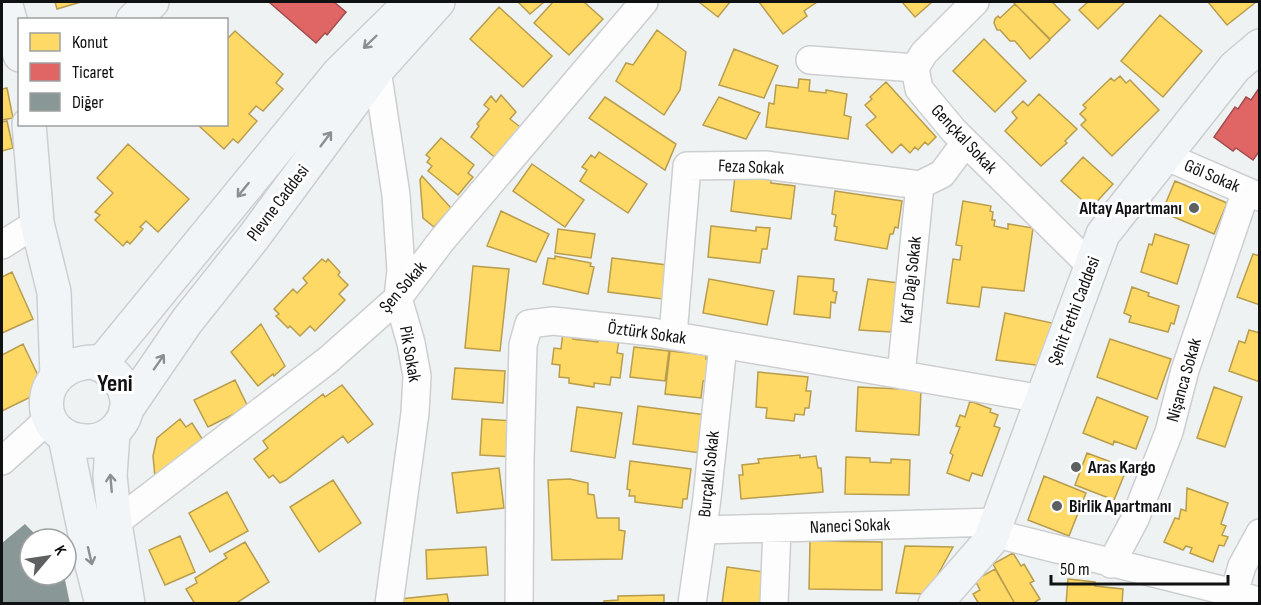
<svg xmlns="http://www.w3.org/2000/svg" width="1261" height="605" font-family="'Sofia Sans Condensed',sans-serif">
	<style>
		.homes { fill: #ffd966; stroke: #b79d4d; stroke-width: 1.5 }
		.shops { fill: #e06666; stroke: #a24c4d; stroke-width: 1.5 }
		.building { fill: #899797 }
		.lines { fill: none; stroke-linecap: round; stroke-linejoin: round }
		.street-casing { stroke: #cdcecf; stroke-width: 30 }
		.secondary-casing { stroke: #cdcecf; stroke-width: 36 }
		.street { stroke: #fdfdfd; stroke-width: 27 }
		.secondary { stroke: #f2f5f7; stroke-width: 33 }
		.oneway { stroke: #8c8e90 }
		.poi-dot { fill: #5e6061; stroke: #fff; stroke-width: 2 }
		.labels { text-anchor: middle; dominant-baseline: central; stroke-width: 6; stroke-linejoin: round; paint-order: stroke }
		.street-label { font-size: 18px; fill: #101112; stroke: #fff }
		.poi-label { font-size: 18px; font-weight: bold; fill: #101112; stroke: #fff; text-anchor: start }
		.district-label { font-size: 24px; font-weight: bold; fill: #101112; stroke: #fff }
	</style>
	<rect width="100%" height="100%" fill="#eff2f3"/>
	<path class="homes" d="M55,2H81L57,9Z
		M518,2H544L530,14Z
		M553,2H584L603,19L569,55L534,23Z
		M699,2H730L718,17Z
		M759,2H817L804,11L807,16L783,34Z
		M902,2H932L915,17Z
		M1013,2H1052L1070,20L1050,39Z
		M1088,2H1125L1098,29L1079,10Z
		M1208,2H1256L1227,25Z
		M1015,4L1050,40L1030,59L1015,41H1010L1000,30H997L994,23L995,19L998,16L1000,18Z
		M499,7L552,56L523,87L470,39Z
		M1160,15L1202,51L1163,97L1121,61Z
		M657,30L686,52L680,90L664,115L616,81L626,63L633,65Z
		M235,31L283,74L276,83L283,89L263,111L256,106L249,114L257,121L238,143L233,139L224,149L197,124H226V40Z
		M984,39L1026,81L995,112L953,71Z
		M734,49L778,66L764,98L719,85Z
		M1120,76L1126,83L1130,80L1159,110L1112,156L1081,125L1086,120L1080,114L1086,108L1083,105L1111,78L1114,81Z
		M799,79L810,80L809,91L826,93V90L847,94L844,115L851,117L848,139L766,127L769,103L774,104L776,85L798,88Z
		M886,82L936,137L928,145L925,142L918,150L915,147L910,153L901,144L892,153L866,125L876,117L865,105L872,99L870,97Z
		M7,88L13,118L2,120V89Z
		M1039,94L1077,129L1065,141L1067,143L1041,166L1005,131L1017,118L1012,112L1023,101L1028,106Z
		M501,95L516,112L510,119L525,131L499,161L471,137L479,126L477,124L489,109L484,105L491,96L496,102Z
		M605,97L676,144L665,170L589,118Z
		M719,97L760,113L746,139L703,125Z
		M7,121L13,148L2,151V122Z
		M441,138L474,165L468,173L473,177L458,195L428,171L432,166L427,162L430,158L426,155Z
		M128,144L189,199L158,232L146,221L140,227L143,229L130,244L127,241L123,246L95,220L100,215L95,212L113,193L97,178Z
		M599,152L647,184L628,213L580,181L587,170L582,167L591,155L595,158Z
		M1083,157L1113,184L1091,208L1061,181Z
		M532,164L584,200L565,227L513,191Z
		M422,176L451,208L434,227L423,218L420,180Z
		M735,176L771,180V183L795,186L791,219L731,211Z
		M1175,181L1227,203L1214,234L1162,212Z
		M835,191L902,201L898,228L895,227L893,234H890L887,249L835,240L837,227L834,226L836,215L832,214Z
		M963,201L991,206L990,211L993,212L992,220H995L994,226L1008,229V224L1033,228L1024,291L982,287L979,307L947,303L953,259L960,260L962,246L956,245Z
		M501,211L549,234L536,262L487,246Z
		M711,226L756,231V227L770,228L767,249H762L760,263L708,257Z
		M558,229L595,234L591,258L555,253Z
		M1155,234L1189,245L1177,284L1141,272L1149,244L1152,245Z
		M1253,254L1260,256V305L1237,297Z
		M555,256L591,263L590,266L594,267L588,294L543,284L548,258L555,259Z
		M612,258L667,265L663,299L608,292Z
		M322,259L326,262L328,259L340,272L338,275L348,285L339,294L345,300L315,331L310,326L300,336L290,326L288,328L276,316L279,314L274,309L293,289L297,293L307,283L303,278Z
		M473,266L509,269L500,351L465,348Z
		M12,272L33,319L2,333V277Z
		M798,276L834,279L833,291L837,292L835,303L831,302L830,318L794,314Z
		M709,279L774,291L767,325L703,313Z
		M868,279L898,283L891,332L859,330Z
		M1132,287L1149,293L1148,296L1179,306L1174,324L1171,323L1168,332L1129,322L1131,316L1124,313Z
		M1005,313L1052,323L1043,366L996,360Z
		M261,324L285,366L274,376L273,374L258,386L231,352Z
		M1249,330L1260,333V382L1229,371L1239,341L1245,343Z
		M563,332L574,333L573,339L598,342L599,337L619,340L617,353L623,354L620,378L611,377L610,385L594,383V387L569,383V378L559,377L560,365L552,364L554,348L561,349Z
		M1110,339L1171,359L1157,399L1097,377Z
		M23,344L45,390L2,411V355Z
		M634,347L669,351L665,381L630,377Z
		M670,351L706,355V359H710L707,381H703L701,398L665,394Z
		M455,368L505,371L503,403L452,399Z
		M758,372L808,377L806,391H811L809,408H805L804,415L795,414L794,421L766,418L767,408L756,407Z
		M235,380L248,407L208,427L194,400Z
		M342,385L373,424L348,443L343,436L286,480L280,483L273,475L269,478L254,459L268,448L263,441L323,394L325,397Z
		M858,387L921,390L919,435L856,431Z
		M1214,387L1242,397L1225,447L1197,438Z
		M1097,397L1148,417L1136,449L1114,441L1113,445L1083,433Z
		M970,401L991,409L990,412L998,415L994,426L1000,428L982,476L972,473L969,481L947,473L953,455L950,453L960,427L956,426L960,415L965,417Z
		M638,406L706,415L701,453L633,444Z
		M577,407L622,413L615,458L571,451Z
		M180,419L186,427L192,423L208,448L155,477L153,456L157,438Z
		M482,419L515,421L513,457L480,455Z
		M1087,453L1127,468L1114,500L1075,485Z
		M800,455V458L816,456L818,468H821L823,492L741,499L739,475H743L742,465L759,463L758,459Z
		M846,457L870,458V462L891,463V459L910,460L909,495L845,494Z
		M630,461L691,469L687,499H683L682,508L635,502V496H629L630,490L627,489Z
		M499,468L504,508L457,513L452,473Z
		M1044,476L1086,493L1069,536L1028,520Z
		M570,479L588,483V494L594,495L597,518H619V530L625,531L622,559L552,560L548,480Z
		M333,480L361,523L319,552L290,507Z
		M1187,488L1228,503L1221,524L1226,526L1222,535L1228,537L1224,546L1219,545L1213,562L1190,553L1192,548L1186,546L1183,550L1164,542L1175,518L1179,519L1181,509L1186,511Z
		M227,492L248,531L210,552L189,513Z
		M180,536L195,572L165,585L149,550Z
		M810,541L882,542V590L809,589Z
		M245,542L269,582L235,604H195L186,589L197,583L195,578L227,558L224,554Z
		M905,546L953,547L927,594L896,593Z
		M486,547L488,575L427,579L426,550Z
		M1013,553L1021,566L1024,564L1034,581L1030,583L1040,599L1032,604H1015L993,564Z
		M727,567L764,572L760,604H722Z
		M995,569L1015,604H979L973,594L980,590L975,580Z
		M1068,579L1095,582V586L1123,589L1122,604H1066Z
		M447,594L449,604H401L400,599Z
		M664,595V604H604V601L618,600V596Z"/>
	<path class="shops" d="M269,2H334L346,12L327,35L325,33L316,43Z
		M1260,87V154L1258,153L1253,160L1236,148L1233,151L1214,137L1235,107L1238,109L1246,97L1251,100Z"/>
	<path class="building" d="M25,524L40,539H30V575H64L70,604H2V543Z"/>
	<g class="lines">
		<g class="street-casing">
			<path id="street" d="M975,2L924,53L915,68L919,89L954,131L1091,266
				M810,60L915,68
				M377,70L396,195L401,270L398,298L411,343L417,376L415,413L389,604
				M1165,156L1260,197
				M2,245L37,223
				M673,335L687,166L765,165L920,185L942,174L965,143
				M901,375L920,185
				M2,461L50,418
				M115,523L328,360L398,298L442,240L644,2
				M703,530L997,522
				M993,533L1234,593L1260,602
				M1111,564L1135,519L1169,432L1185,370L1246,191
				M1234,593L1242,566L1260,533
				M519,604L520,460L523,345L529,324L553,321L652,332L1042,399
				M692,604L707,498L723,345
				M774,604L777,528"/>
		</g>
		<g class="secondary-casing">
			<path id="secondary" d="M5,2L20,55
				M133,20L152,2
				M29,124L37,223L54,292L57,376
				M94,362C121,372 139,402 118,427C109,437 99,442 86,441C32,440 32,363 94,362Z
				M100,365L339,73L404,9
				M126,410L187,321L253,238L377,70L438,2
				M113,433L110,476L115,523L128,604
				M65,437L89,553L102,604
				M935,604L990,541L1103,234L1235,67L1260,46"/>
		</g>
		<use href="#street" class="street"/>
		<use href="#secondary" class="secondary"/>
	</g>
	<defs><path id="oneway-shaft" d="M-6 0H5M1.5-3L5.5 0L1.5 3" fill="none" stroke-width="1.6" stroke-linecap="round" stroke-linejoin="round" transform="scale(1.5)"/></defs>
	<g class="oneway">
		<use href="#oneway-shaft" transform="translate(370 42) rotate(136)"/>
		<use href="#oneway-shaft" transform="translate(326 139) rotate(-53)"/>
		<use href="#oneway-shaft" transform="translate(243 190) rotate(129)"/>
		<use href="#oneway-shaft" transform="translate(159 362) rotate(-55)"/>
		<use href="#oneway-shaft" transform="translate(111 483) rotate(-95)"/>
		<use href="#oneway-shaft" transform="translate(90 556) rotate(77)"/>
	</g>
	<g class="poi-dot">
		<circle cx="1194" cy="208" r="6"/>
		<circle cx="1076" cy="467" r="6"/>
		<circle cx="1057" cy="506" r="6"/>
	</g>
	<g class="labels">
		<g class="street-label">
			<text transform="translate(964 139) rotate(47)">Gençkal Sokak</text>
			<text transform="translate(751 167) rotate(2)">Feza Sokak</text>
			<text transform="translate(1212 176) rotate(23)">Göl Sokak</text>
			<text transform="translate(278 203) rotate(-53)">Plevne Caddesi</text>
			<text transform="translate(911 280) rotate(-84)">Kaf Dağı Sokak</text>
			<text transform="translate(403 287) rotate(-49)">Şen Sokak</text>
			<text transform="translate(1074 311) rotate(-69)">Şehit Fethi Caddesi</text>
			<text transform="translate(647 333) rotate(8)">Öztürk Sokak</text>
			<text transform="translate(410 354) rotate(80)">Pik Sokak</text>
			<text transform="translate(1184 380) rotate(-74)">Nişanca Sokak</text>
			<text transform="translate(709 474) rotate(-84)">Burçaklı Sokak</text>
			<text transform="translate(850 526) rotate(-2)">Naneci Sokak</text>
		</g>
		<g class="poi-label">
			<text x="1182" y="208" text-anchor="end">Altay Apartmanı</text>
			<text x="1088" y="467">Aras Kargo</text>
			<text x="1069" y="506">Birlik Apartmanı</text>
		</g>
		<g class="district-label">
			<text x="115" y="383">Yeni</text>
		</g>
	</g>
	<rect width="1261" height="605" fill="none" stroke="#101112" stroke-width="6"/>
	<rect x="18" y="18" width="210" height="108" fill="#ffffff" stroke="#9fa0a0" stroke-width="1.5"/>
	<rect x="30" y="33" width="30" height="18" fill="#ffd966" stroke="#9fa0a0" stroke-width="1.5"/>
	<text x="72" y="48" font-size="18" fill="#101112">Konut</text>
	<rect x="30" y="63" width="30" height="18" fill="#e06666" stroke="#9fa0a0" stroke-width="1.5"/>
	<text x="72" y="78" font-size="18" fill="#101112">Ticaret</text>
	<rect x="30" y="93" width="30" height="18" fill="#899797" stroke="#9fa0a0" stroke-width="1.5"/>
	<text x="72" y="108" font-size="18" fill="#101112">Diğer</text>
	<g transform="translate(48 557) rotate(61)"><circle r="28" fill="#ffffff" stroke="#9fa0a0" stroke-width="1.5"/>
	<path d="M0-4.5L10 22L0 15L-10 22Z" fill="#5e6061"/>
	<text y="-9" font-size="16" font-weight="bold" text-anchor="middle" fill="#101112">K</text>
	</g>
	<path d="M1051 575v9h177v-9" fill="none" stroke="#101112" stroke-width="3"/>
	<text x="1060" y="575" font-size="18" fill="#101112" stroke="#ffffff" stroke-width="4.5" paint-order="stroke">50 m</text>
</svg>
